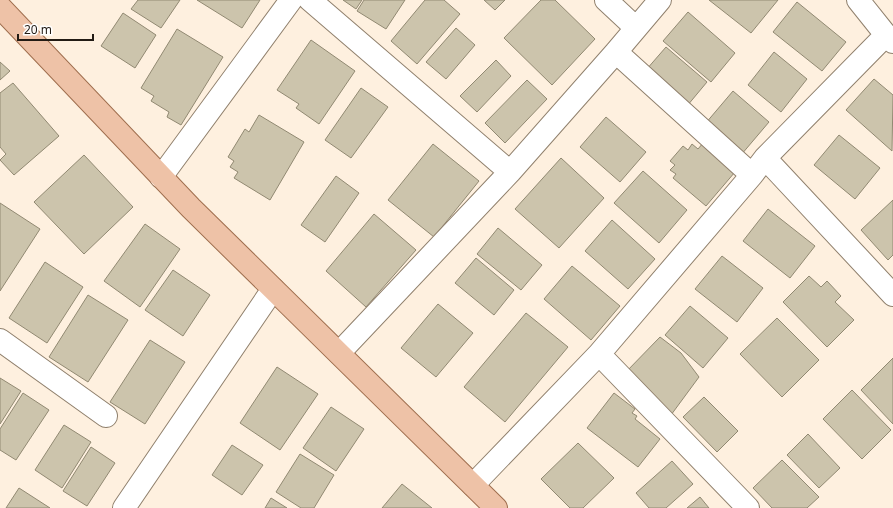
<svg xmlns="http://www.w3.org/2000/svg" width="893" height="508" font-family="'Noto Sans',sans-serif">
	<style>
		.building { fill: #ccc4ac; stroke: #918972 }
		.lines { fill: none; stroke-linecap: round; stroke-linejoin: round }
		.minor-casing { stroke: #90806d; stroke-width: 24 }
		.tertiary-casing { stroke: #90806d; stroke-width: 24 }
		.primary-casing { stroke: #9f6e4e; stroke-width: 24 }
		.minor { stroke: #fff; stroke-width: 22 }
		.tertiary { stroke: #fff; stroke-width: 22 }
		.primary { stroke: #eec2a7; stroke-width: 22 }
	</style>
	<rect width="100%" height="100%" fill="#fef0df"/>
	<path class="building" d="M138,0H180L161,28L131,9Z
		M197,0H260L242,28Z
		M343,0H362L356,9Z
		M364,0H405L386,29L357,11Z
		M425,0H444L460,14L417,64L391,41Z
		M484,0H505L495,10Z
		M541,0H555L595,39L552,85L504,38Z
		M709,0H778L751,33Z
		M797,2L846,42L822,71L773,32Z
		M688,12L735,53L711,82L663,41Z
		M123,13L156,35L135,68L101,46Z
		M456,28L475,45L446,79L426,62Z
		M177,29L223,57L181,125L167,117L169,112L151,101L154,96L141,88Z
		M311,40L355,71L319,124L296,108L299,104L277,90Z
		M666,47L707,82L687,106L646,70Z
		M774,52L807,79L781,112L748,85Z
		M496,60L511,76L477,112L460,96Z
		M0,62L10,71L0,80Z
		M874,79L893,95L892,151L846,110Z
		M527,80L547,99L505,143L485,123Z
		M13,83L59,136L14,175L0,160L6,154L0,147V93Z
		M361,88L388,107L351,158L325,140Z
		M733,91L769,122L741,155L705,124Z
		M259,115L304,142L270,200L234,178L238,172L230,167L234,161L228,157L245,129L249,132Z
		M606,117L646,152L620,182L580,147Z
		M839,135L880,168L855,199L814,165Z
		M703,143L735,172L706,206L673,178L676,174L670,170L675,165L670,161L683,146L688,150L692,144L698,149Z
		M433,144L479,181L434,237L388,200Z
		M84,155L133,207L84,254L34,202Z
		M561,158L604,198L559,248L515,209Z
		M643,171L687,210L659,243L614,203Z
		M336,176L359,193L325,242L301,225Z
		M893,200V255L888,260L861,230Z
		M0,203L40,229L0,291Z
		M768,209L815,246L790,278L743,241Z
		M374,214L416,250L366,307L326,271Z
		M612,220L655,259L628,289L585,251Z
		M145,224L180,249L140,307L104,281Z
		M498,228L542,265L521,290L477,254Z
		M722,256L763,288L737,322L695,289Z
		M476,258L514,290L494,315L455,283Z
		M45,262L83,287L47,343L9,318Z
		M572,266L620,306L591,340L544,299Z
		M173,270L210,295L183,336L145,310Z
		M809,276L821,287L827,281L841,296L835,302L854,320L827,347L783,302Z
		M88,295L128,320L88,382L49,357Z
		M438,304L473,333L436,377L401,348Z
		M690,306L728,338L703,368L665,335Z
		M526,313L568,347L505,422L464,387Z
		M777,318L819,360L782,397L740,354Z
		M660,337L681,353L699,377L671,415L625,373Z
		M150,340L185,362L145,424L110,402Z
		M893,358V424L861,390Z
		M277,367L318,394L280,450L240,423Z
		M0,378L21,391L0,424Z
		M852,390L891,430L862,459L823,419Z
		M23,393L49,410L16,460L0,450V429Z
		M614,393L635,409L632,413L637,416L635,419L660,439L638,467L587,428Z
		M704,397L738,431L717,452L683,417Z
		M331,407L364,429L336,471L303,448Z
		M64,425L91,442L62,488L35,470Z
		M808,434L840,468L819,488L787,455Z
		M578,443L614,478L583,508H570L541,479Z
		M232,445L263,465L242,495L212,475Z
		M91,447L115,463L87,506L63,491Z
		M300,454L334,475L314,508H301L276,492Z
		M782,460L819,497L807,508H772L753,488Z
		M672,461L693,484L666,508H649L636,493Z
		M402,484L432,508H382Z
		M19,488L50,508H6Z
		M700,497L709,508H687Z
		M271,498L287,508H265Z"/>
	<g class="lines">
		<g class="minor-casing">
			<path id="minor" d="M310,0L510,172
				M606,0L636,28
				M858,0L886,35L893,42
				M616,52L752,175
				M765,158L893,295
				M161,177L291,0
				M0,340L106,416
				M339,353L510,172L616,52L660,0
				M599,354L748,508
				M473,485L599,354L752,175L765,158L886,35"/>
		</g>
		<g class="tertiary-casing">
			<path id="tertiary" d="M124,508L273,289"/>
		</g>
		<g class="primary-casing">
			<path id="primary" d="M0,7L191,208L496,508"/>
		</g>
		<use href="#minor" class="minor"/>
		<use href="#tertiary" class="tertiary"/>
		<use href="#primary" class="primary"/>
	</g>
	<path d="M18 34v6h75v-6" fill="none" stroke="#221b14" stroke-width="2"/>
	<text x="24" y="34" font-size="12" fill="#221b14" stroke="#ffffff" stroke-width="3" paint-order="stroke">20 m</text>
</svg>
